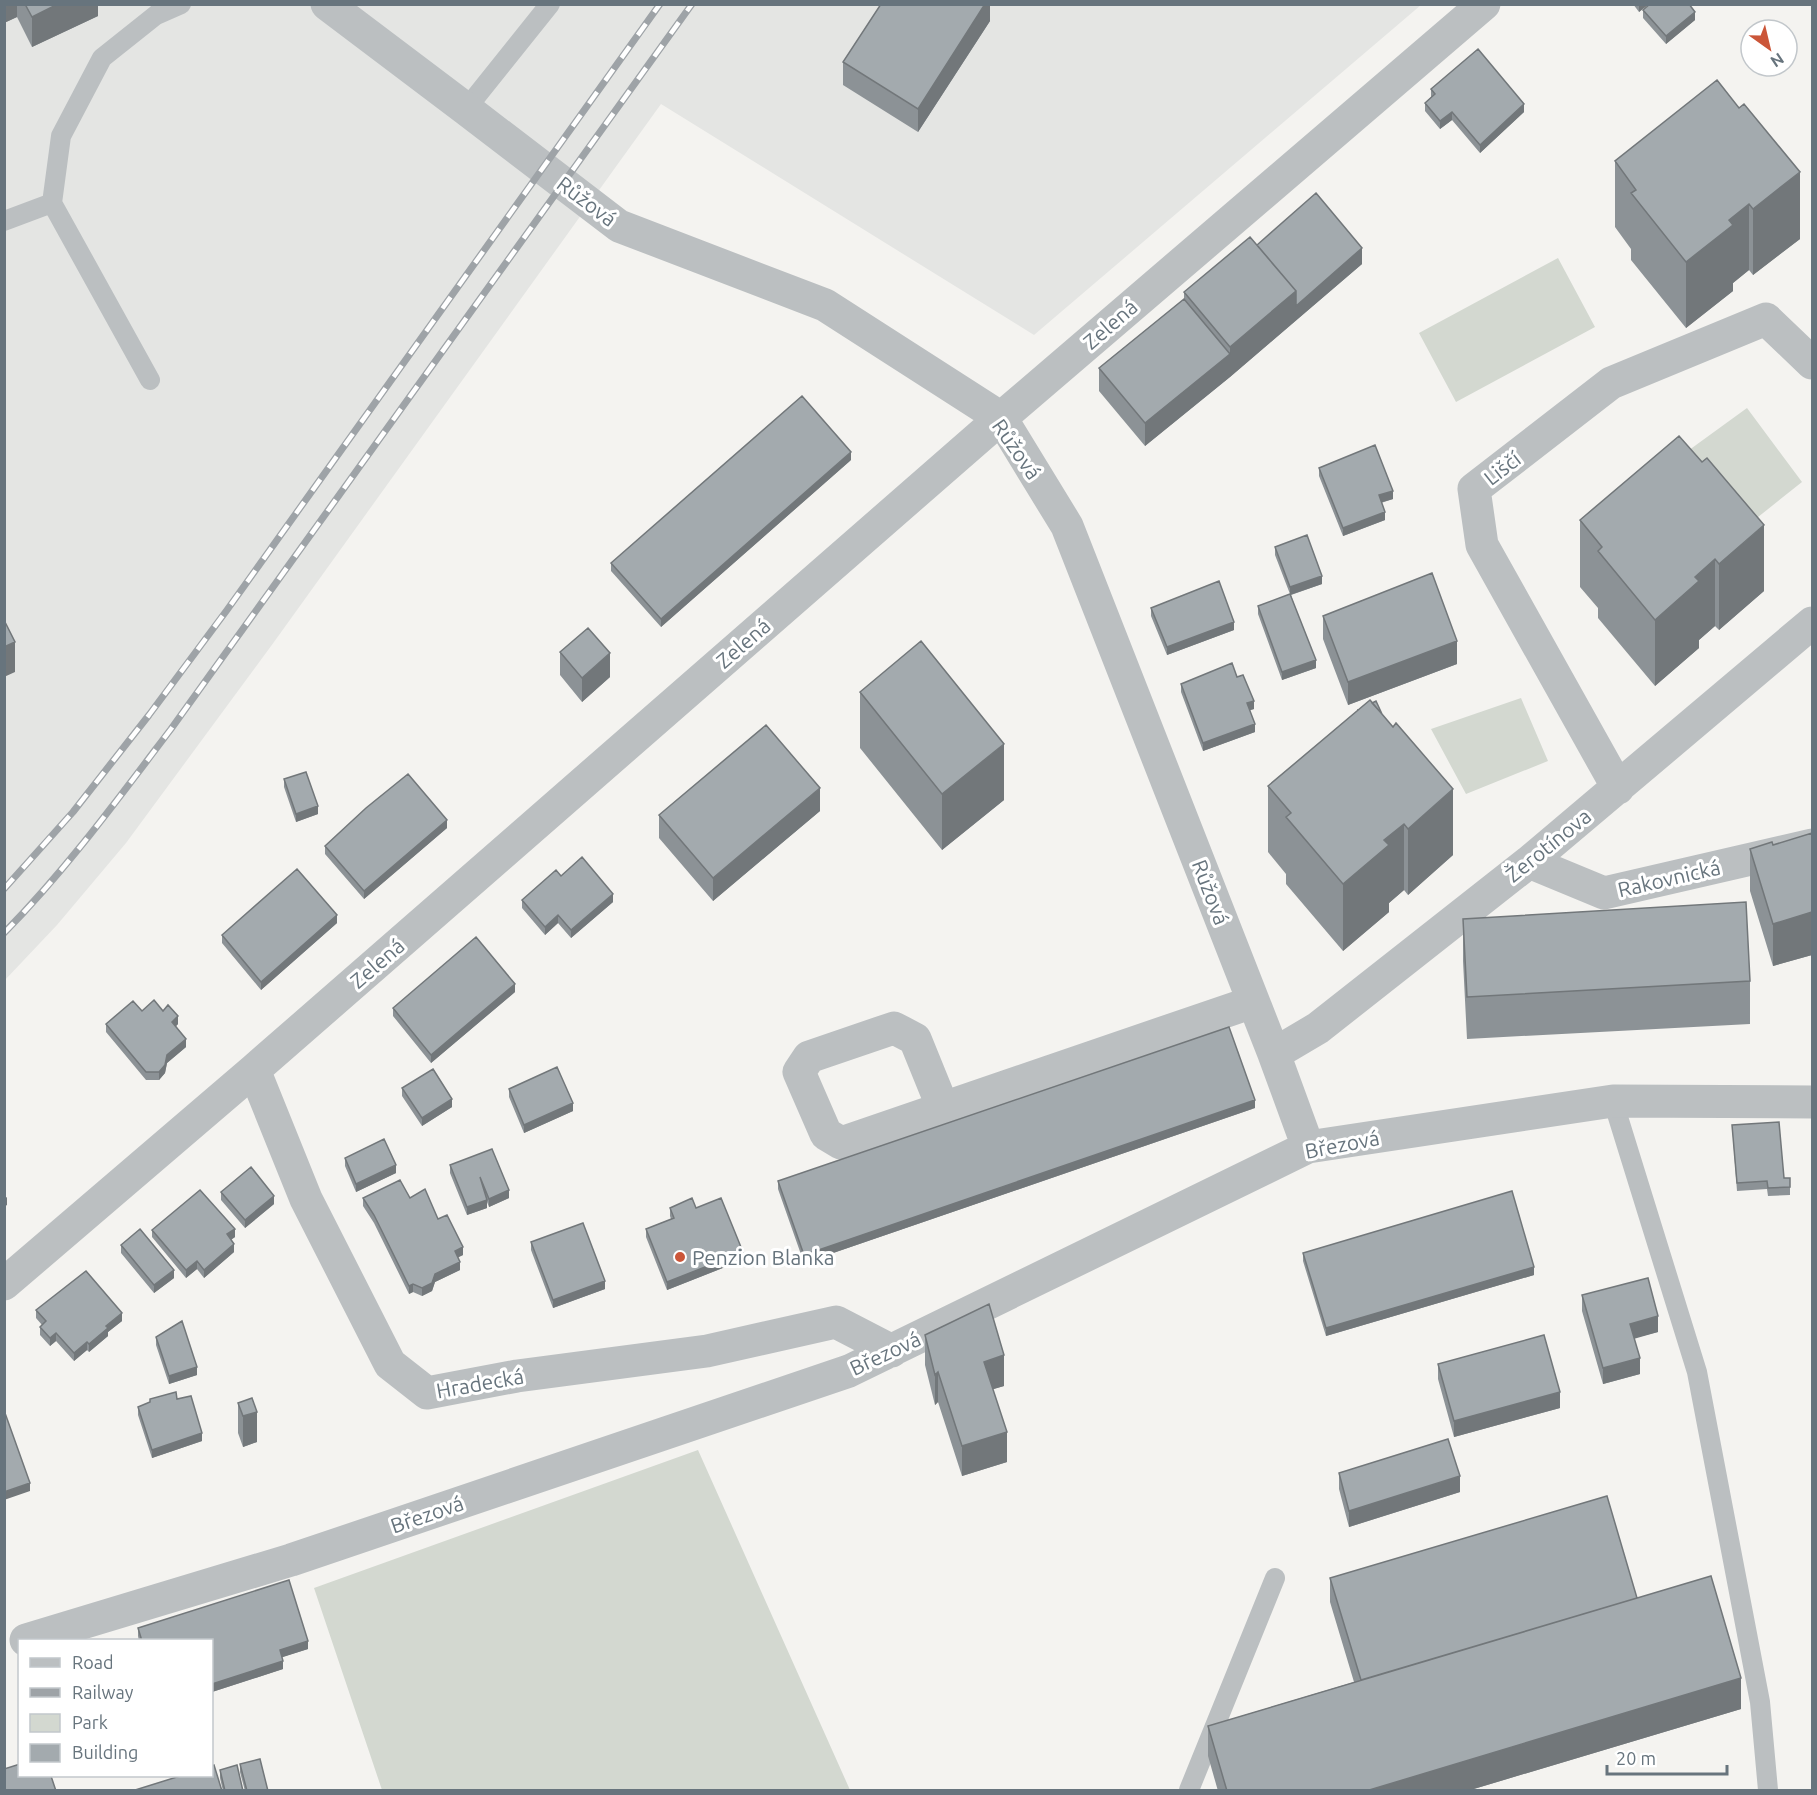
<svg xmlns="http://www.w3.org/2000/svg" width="1817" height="1795" font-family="Ubuntu,sans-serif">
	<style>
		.built { fill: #e4e5e3 }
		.green { fill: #d3d8d0 }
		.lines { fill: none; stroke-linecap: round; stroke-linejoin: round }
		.lane { stroke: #bbbfc1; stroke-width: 20 }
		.street { stroke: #bbbfc1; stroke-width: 33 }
		.rail-casing { stroke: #9ea3a7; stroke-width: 7 }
		.rail { stroke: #fff; stroke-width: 4.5; stroke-dasharray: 14; stroke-linecap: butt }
		.wall { fill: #8c9296 }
		.shaded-wall { fill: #72777a }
		.building { fill: #a3aaae; stroke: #72777a; stroke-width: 1.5 }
		.poi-dot { fill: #cb5639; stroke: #fff; stroke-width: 2 }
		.labels { text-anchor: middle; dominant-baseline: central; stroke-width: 6; stroke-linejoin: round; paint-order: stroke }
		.street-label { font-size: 21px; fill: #67747d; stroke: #fff }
		.poi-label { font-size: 21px; fill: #67747d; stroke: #fff; text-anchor: start }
	</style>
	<rect width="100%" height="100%" fill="#f4f3f0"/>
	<path class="built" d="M5,5H1421L1034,335L661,104L274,642L126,843L57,925L5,980Z"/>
	<path class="green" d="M1558,258L1595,327L1456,402L1419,333Z
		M1747,408L1802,482L1743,529L1685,453Z
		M1521,698L1548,761L1466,794L1431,729Z
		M698,1450L850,1790H382L314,1588Z"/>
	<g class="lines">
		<path class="lane" d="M466,109L550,4
			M4,221L52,203
			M150,380L52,203L61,136L102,58L156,15L181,4
			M1613,1101L1697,1372L1760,1702L1768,1790
			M1189,1790L1275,1578"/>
		<path class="street" d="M327,4L466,109L619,226L825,305L1001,418L1067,526L1274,1054L1308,1147
			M1618,788L1482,545L1474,489L1611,383L1766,319L1812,363
			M1529,862L1604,893L1812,845
			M1274,1054L1318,1028L1529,862L1812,623
			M254,1070L306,1199L390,1364L427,1393L517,1376L707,1351L836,1322L892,1351
			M943,1108L915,1039L894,1028L809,1057L799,1072L826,1134L841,1143L1253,1002
			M4,1284L254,1070L1001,418L1484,4
			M26,1640L291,1560L849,1371L1308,1147L1613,1101L1812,1102"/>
		<g class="rail-casing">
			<path id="rail" d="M4,889L73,812L149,715L227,610L660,4
				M4,933C66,870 118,799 171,729L692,4"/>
		</g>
		<use href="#rail" class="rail"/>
	</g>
	<path class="wall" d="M4,4H98V16L32,47L17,17L4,23Z
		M990,4V21L918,132L843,85V62Z
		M1633,4H1649L1639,12Z
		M1643,10L1695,20L1666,44L1643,18Z
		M1431,89L1524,112L1480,153L1452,120L1440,129L1425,111V103L1431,97Z
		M1739,108L1800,239L1753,275L1749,270L1733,283V291L1686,328L1631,260V249L1615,227V161Z
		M1257,245L1362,264L1230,377L1145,446L1099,391V368L1184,299V292Z
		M1679,436L1764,591L1719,630L1715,626L1699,640V648L1655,686L1598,618V608L1580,587V520Z
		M851,460L661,627L611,571V563Z
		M1319,468L1393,499L1381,503L1385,520L1343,536L1319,476Z
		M1275,547L1322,584L1291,595L1316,668L1282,680L1258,614V606L1290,594L1275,555Z
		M1151,608L1234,630L1167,655L1151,616Z
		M1323,616L1457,664L1348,705L1323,639Z
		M560,652L610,677L582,702L560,675Z
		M1237,677L1254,709L1250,710L1255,732L1203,751L1181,692V684Z
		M860,692L1004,800L942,850L860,748Z
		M1357,709L1382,714L1453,855L1408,895L1404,890L1389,903V912L1343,951L1286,884V874L1268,852V786L1357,711Z
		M284,779L318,814L296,822L284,787Z
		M820,811L713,901L659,838V815Z
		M447,828L364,899L325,854V846Z
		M1812,833V955L1773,966L1750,891V849L1773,845Z
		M561,876L613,902L571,938L558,923L545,935L522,908V900Z
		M1463,919L1750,981V1024L1467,1039L1463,961Z
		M337,923L261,990L222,943V935Z
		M515,992L431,1063L393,1016V1008Z
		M142,1011H163L178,1024L176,1026L186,1047L167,1063L165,1073L159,1080H146L106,1032V1024Z
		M402,1088L452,1107L422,1126L402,1096Z
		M509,1089L573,1111L524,1133L509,1097Z
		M1255,1108L804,1263L778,1189V1181Z
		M1732,1125L1784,1178H1790V1195L1768,1196L1767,1189L1737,1191Z
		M345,1158L396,1173L356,1192L345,1166Z
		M450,1165L509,1198L489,1207L487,1202V1208L467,1215L450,1173Z
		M221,1192L274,1204L245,1228L221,1200Z
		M363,1198H410L438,1219L463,1255L458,1257L460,1270L435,1282L432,1291L422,1296L413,1292L409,1294L374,1223L363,1206Z
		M670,1208H696L743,1260L667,1290L646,1237V1229L671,1219L670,1216Z
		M152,1230L235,1237L231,1240L234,1252L204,1278L197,1269L186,1278L152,1237Z
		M531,1242L605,1289L553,1308L531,1250Z
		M121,1245L174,1278L154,1293L121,1253Z
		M1303,1253L1534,1275L1326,1336L1303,1261Z
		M1582,1295L1658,1332L1634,1338L1640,1374L1603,1384L1582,1311Z
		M36,1310L122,1321L108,1332V1336L89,1352L87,1350L74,1361L56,1341L50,1346L40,1335V1327L42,1325L36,1318Z
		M925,1335L1004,1386L993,1389L1007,1462L962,1476L938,1402L935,1405L925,1365Z
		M156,1337L197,1375L169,1384L156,1345Z
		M1438,1364L1560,1408L1454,1437L1438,1379Z
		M177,1399L202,1441L152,1458L138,1415V1407Z
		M238,1403L257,1442L243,1447L238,1433Z
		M1339,1473L1460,1492L1349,1527L1339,1489Z
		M1330,1578L1637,1598L1741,1709L1467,1791H1218L1208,1756V1726L1354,1682L1330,1602Z
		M138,1628L308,1649L282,1657L283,1669L212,1692V1641H139L138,1636Z
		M240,1764L268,1791H245L240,1772Z
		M220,1770L243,1791H223L220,1778Z"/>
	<path class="shaded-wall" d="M4,4H17V17L4,23Z
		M58,4H98V16L32,47V17Z
		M985,4H990V21L918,132V109Z
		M1639,4H1649L1639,12Z
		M1695,12V20L1666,44V36Z
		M1524,104V112L1480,153V145Z
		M1452,112V120L1440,129V121Z
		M1800,172V239L1753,275V209Z
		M1749,204V270L1733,283V291L1686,328V262L1729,220Z
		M1362,248V264L1230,377V347L1296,291Z
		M1230,354V377L1145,446V423Z
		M851,452V460L661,627V619Z
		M1393,491V499L1379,503V495Z
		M1385,512V520L1343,536V528Z
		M1764,525V591L1719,630V564Z
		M1715,559V626L1699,640V648L1655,686V620L1695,577Z
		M1322,576V584L1290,595V587Z
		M1234,622V630L1167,655V647Z
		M1457,641V664L1348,705V682Z
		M15,642V672L4,677V647Z
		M610,653V677L582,702V678Z
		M1316,660V668L1282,680V672Z
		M1254,701V709L1247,711V703Z
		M1255,724V732L1203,751V743Z
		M1004,744V800L942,850V794Z
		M820,788V811L713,901V878Z
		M1453,789V855L1408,895V829Z
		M318,806V814L296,822V814Z
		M447,820V828L364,899V891Z
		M1404,824V890L1389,903V912L1343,951V884L1384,840Z
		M613,894V902L571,938V930Z
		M1812,912V955L1773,966V924Z
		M337,915V923L261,990V982Z
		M558,915V923L545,935V927Z
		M515,984V992L431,1063V1055Z
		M178,1016V1024L172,1030V1022Z
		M186,1039V1047L167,1063L165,1073L159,1080V1072L167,1055Z
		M452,1099V1107L422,1126V1118Z
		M1255,1100V1108L804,1263V1255Z
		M573,1103V1111L524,1133V1125Z
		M396,1165V1173L356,1192V1184Z
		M509,1190V1198L489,1207V1199Z
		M274,1196V1204L245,1228V1220Z
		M7,1197V1205L4,1207V1199Z
		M487,1200V1208L467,1215V1207Z
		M235,1229V1237L227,1242V1234Z
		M234,1244V1252L204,1278V1270Z
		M463,1247V1255L455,1259V1251Z
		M743,1252V1260L667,1290V1282Z
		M197,1261V1269L186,1278V1270Z
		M460,1262V1270L435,1282L432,1291L422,1296V1288L435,1274Z
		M1534,1267V1275L1326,1336V1328Z
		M174,1270V1278L154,1293V1285Z
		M605,1281V1289L553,1308V1300Z
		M413,1284V1292L409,1294V1286Z
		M122,1313V1321L108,1332V1336L89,1352V1344L106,1326Z
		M1658,1316V1332L1630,1340V1324Z
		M56,1333V1341L50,1346V1338Z
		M87,1342V1350L74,1361V1353Z
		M1004,1355V1386L984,1392V1362Z
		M1640,1358V1374L1603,1384V1368Z
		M197,1367V1375L169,1384V1376Z
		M938,1372V1402L935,1405V1375Z
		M1560,1392V1408L1454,1437V1421Z
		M257,1412V1442L243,1447V1416Z
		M1007,1432V1462L962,1476V1446Z
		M202,1433V1441L152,1458V1450Z
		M1460,1476V1492L1349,1527V1511Z
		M30,1483V1491L4,1500V1492Z
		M308,1641V1649L280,1658V1650Z
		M283,1661V1669L212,1692V1684Z
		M1741,1678V1709L1467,1791H1366Z"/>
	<path class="building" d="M25,4H58L32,17Z
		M881,4H985L918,109L843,62Z
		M1650,4H1689L1695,12L1666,36L1643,10Z
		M1478,49L1524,104L1480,145L1452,112L1440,121L1425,103L1435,94L1431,89Z
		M1717,80L1739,108L1744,104L1800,172L1753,209L1749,204L1729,220L1733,225L1686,262L1631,193L1636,190L1615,161Z
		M1316,193L1362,248L1296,306V291L1257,245Z
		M1250,237L1296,291L1230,347L1184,292Z
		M1184,299L1230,354L1145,423L1099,368Z
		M802,396L851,452L661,619L611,563Z
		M1679,436L1702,462L1707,458L1764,525L1719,564L1715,559L1695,577L1699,581L1655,620L1598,551L1602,547L1580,520Z
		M1375,445L1393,491L1379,495L1385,512L1343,528L1319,468Z
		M1307,535L1322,576L1290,587L1275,547Z
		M1432,573L1457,641L1348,682L1323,616Z
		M1219,581L1234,622L1167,647L1151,608Z
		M1290,594L1316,660L1282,672L1258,606Z
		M4,620L15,642L4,647Z
		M588,628L610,653L582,678L560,652Z
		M921,641L1004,744L942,794L860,692Z
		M1232,663L1237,677L1243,675L1254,701L1247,703L1255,724L1203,743L1181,684Z
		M1370,700L1393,727L1396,723L1453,789L1408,829L1404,824L1384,840L1389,845L1343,884L1286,817L1291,813L1268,786Z
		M1376,701L1382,714L1372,703Z
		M766,725L820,788L713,878L659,815Z
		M306,772L318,806L296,814L284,779Z
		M408,774L447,820L364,891L325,846L366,808Z
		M1812,833V912L1773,924L1750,849L1772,842L1773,845Z
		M582,857L613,894L571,930L558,915L545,927L522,900L556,870L561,876Z
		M297,869L337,915L261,982L222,935Z
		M1746,902L1750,981L1467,997L1463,919Z
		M476,937L515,984L431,1055L393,1008Z
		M154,1000L163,1011L168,1005L178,1016L172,1022L186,1039L167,1055L165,1065L159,1072H146L106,1024L133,1001L142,1011Z
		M1229,1027L1255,1100L804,1255L778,1181Z
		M557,1067L573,1103L524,1125L509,1089Z
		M433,1069L452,1099L422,1118L402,1088Z
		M1779,1122L1784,1178H1790V1187L1768,1188L1767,1181L1737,1183L1732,1125Z
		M384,1139L396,1165L356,1184L345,1158Z
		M492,1149L509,1190L489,1199L480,1177L487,1200L467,1207L450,1165Z
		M251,1167L274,1196L245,1220L221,1192Z
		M400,1180L410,1198L425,1189L438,1219L447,1215L463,1247L455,1251L460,1262L435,1274L432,1283L422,1288L413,1284L409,1286L374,1215L363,1198Z
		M200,1190L235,1229L227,1234L234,1244L204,1270L197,1261L186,1270L152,1230Z
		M1512,1191L1534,1267L1326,1328L1303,1253Z
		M692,1198L696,1208L721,1198L743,1252L667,1282L646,1229L674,1218L670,1208Z
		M583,1223L605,1281L553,1300L531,1242Z
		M140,1229L174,1270L154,1285L121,1245Z
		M86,1271L122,1313L106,1326L108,1328L89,1344L87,1342L74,1353L56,1333L50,1338L40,1327L46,1321L36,1310Z
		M1648,1278L1658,1316L1630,1324L1640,1358L1603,1368L1582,1295Z
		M989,1304L1004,1355L984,1362L1007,1432L962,1446L938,1372L935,1375L925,1335Z
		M182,1321L197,1367L169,1376L156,1337Z
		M1544,1335L1560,1392L1454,1421L1438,1364Z
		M176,1392L177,1399L191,1396L202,1433L152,1450L138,1407L150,1402V1399Z
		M252,1398L257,1412L243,1416L238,1403Z
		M5,1413L30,1483L4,1492V1414Z
		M1448,1439L1460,1476L1349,1511L1339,1473Z
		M1607,1496L1637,1598L1361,1680L1330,1578Z
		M1711,1576L1741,1678L1366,1791H1227L1208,1726Z
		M289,1580L308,1641L280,1650L283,1661L212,1684V1641H142L138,1628Z
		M260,1759L268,1791H247L240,1764Z
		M20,1764V1776H51L56,1791H4V1769Z
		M214,1765L222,1791H132L180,1776H212V1766Z
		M237,1765L243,1791H225L220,1770Z"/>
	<circle class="poi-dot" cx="680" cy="1257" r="6"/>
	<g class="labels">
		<g class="street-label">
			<text transform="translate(587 201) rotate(37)">Růžová</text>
			<text transform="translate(1110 324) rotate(-41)">Zelená</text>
			<text transform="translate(1017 449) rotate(55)">Růžová</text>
			<text transform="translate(1502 468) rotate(-38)">Liščí</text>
			<text transform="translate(743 643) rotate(-41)">Zelená</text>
			<text transform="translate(1548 845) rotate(-39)">Žerotínova</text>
			<text transform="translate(1669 878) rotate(-13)">Rakovnická</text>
			<text transform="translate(1211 892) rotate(69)">Růžová</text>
			<text transform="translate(377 963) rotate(-41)">Zelená</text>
			<text transform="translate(1342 1144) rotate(-11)">Březová</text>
			<text transform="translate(885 1353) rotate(-25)">Březová</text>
			<text transform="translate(480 1383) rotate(-10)">Hradecká</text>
			<text transform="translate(427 1514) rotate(-19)">Březová</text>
		</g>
		<g class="poi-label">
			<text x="692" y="1257">Penzion Blanka</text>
		</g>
	</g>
	<rect width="1817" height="1795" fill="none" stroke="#67747d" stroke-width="12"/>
	<rect x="18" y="1639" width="195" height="138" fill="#ffffff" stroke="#c2c7cb" stroke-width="1.5"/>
	<rect x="30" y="1658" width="30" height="9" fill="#bbbfc1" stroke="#c2c7cb" stroke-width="1.5"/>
	<text x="72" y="1669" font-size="18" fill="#67747d">Road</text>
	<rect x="30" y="1688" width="30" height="9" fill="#9ea3a7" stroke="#c2c7cb" stroke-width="1.5"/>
	<text x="72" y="1699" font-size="18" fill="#67747d">Railway</text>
	<rect x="30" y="1714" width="30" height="18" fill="#d3d8d0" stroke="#c2c7cb" stroke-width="1.5"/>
	<text x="72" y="1729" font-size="18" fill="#67747d">Park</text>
	<rect x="30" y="1744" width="30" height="18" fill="#a3aaae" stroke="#c2c7cb" stroke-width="1.5"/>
	<text x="72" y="1759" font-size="18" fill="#67747d">Building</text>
	<g transform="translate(1769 48) rotate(146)"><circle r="28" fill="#ffffff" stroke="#c2c7cb" stroke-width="1.5"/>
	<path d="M0-4.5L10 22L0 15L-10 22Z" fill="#cb5639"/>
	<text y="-9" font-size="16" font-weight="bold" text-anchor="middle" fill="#67747d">N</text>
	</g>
	<path d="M1607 1765v9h120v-9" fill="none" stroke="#67747d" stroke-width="3"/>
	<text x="1616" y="1765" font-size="18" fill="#67747d" stroke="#ffffff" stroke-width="4.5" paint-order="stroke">20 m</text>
</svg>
